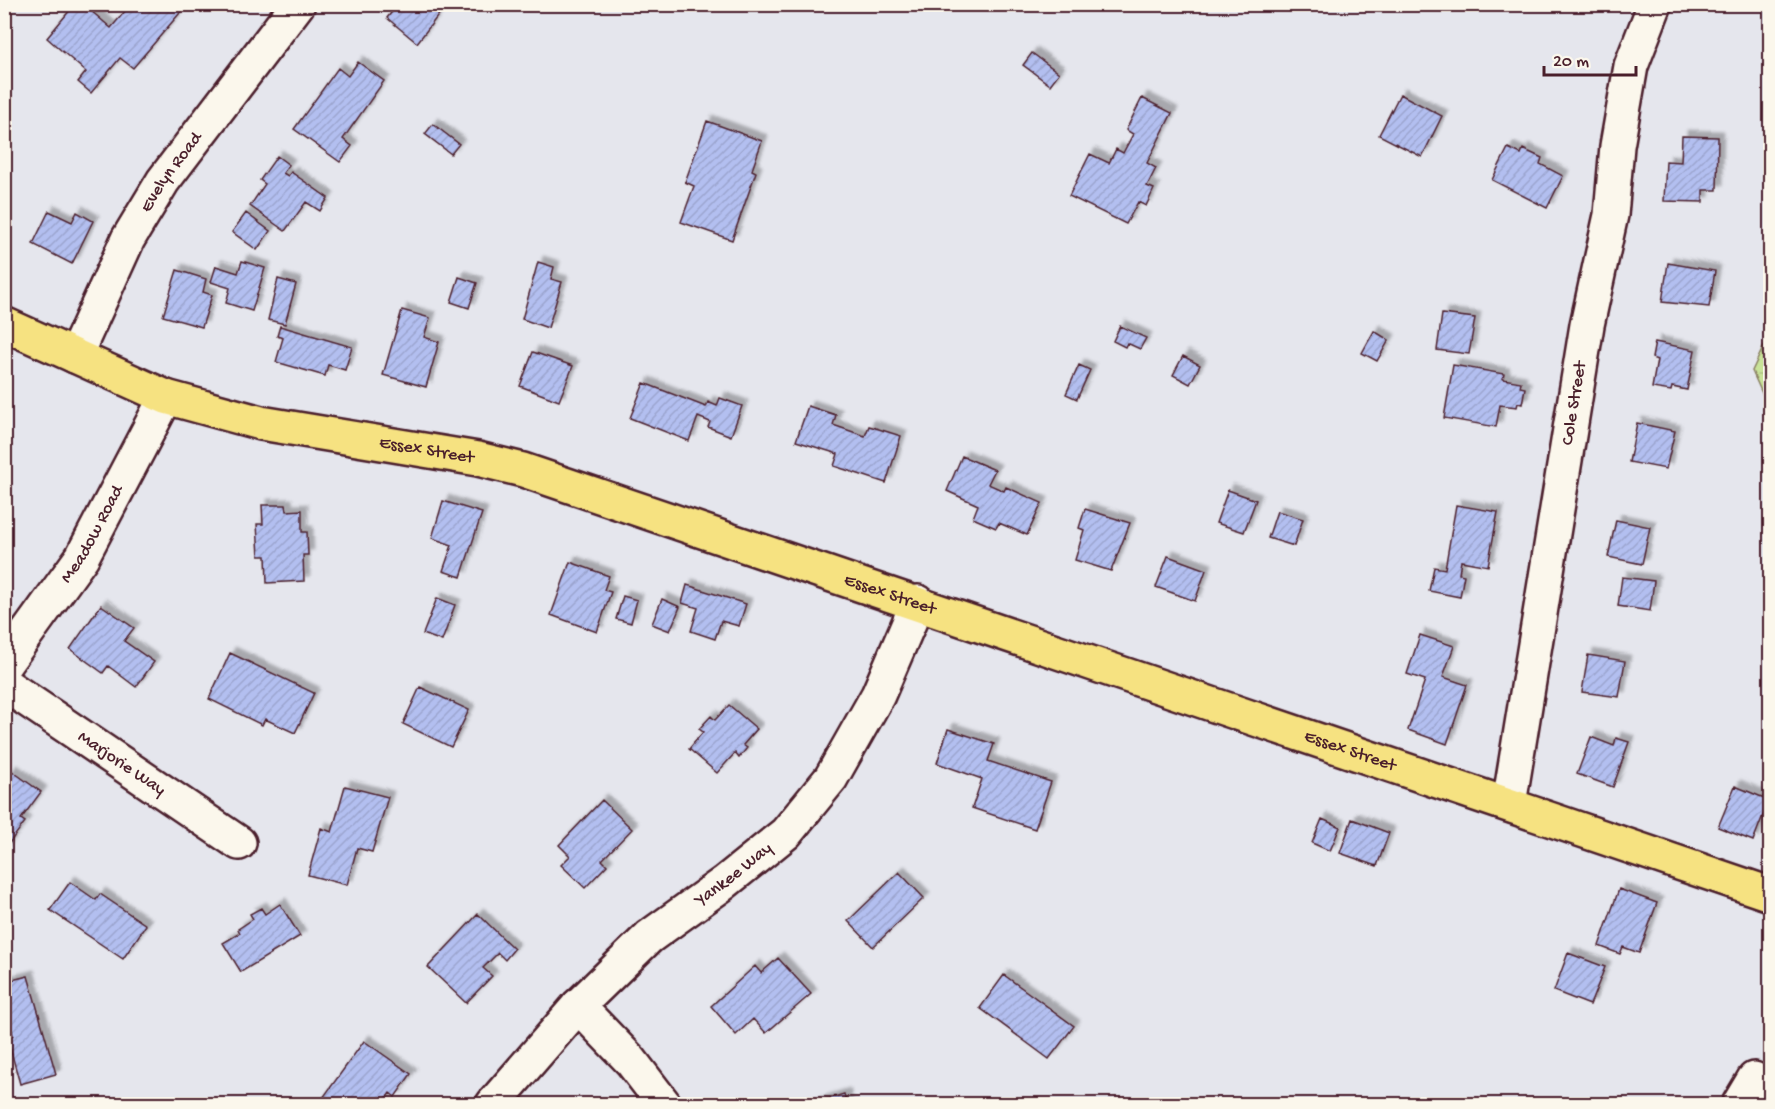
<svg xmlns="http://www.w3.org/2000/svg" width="1775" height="1109" font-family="'Gochi Hand',sans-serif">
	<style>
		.wetland { fill: url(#wetland-marsh); stroke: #8a8162; stroke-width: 1.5 }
		.building { fill: url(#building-hatch); stroke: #4a1f2b; stroke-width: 1.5; filter: url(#shadow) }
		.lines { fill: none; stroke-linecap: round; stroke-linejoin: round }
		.minor-casing { stroke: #4a1f2b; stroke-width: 38 }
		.major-casing { stroke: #4a1f2b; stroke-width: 38 }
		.minor { stroke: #fbf7ec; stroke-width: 33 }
		.major { stroke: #f6e281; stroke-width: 33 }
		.labels { text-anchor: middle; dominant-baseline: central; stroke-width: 4.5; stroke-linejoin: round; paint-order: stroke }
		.street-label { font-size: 18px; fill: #4a1f2b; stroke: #fbf7ec }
	</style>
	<defs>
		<pattern id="wetland-marsh" width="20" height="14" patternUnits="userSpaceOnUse" patternTransform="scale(1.5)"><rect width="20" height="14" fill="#c9e399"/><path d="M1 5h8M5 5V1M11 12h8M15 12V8" fill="none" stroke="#aec284"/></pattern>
		<pattern id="building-hatch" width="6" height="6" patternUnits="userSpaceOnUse" patternTransform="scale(1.5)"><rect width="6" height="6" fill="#b3bff0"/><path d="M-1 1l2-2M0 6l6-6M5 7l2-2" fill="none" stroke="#9ba4ce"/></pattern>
		<filter id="shadow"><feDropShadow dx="5.5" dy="-5.5" stdDeviation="1.5" flood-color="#0004"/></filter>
	</defs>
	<rect width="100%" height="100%" fill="#e5e6ed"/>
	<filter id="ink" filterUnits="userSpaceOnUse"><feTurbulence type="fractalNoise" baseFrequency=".0167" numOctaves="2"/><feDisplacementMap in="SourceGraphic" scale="12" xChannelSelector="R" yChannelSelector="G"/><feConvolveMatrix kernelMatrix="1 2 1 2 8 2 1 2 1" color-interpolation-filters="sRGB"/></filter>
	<g filter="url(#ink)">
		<path class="wetland" d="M1770,333V411L1752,371Z"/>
		<path class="building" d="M75,4H83L111,28L131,4H182L185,7L133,68L120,58L91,93L78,82L86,72L47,38Z
			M398,4H447L417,43L387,18Z
			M1032,53L1059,73L1050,85L1023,65Z
			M358,62L384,81L343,139L352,146L340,162L294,129L338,68L348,76Z
			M1400,94L1442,116L1422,157L1379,135Z
			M1142,98L1172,113L1147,163L1156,168L1147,186L1154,189L1146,206L1138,202L1126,224L1069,196L1090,154L1109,163L1116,149L1123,153L1133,134L1126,130Z
			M707,121L762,141L752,170L756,172L732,240L681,222L694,186L685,182Z
			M433,124L459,144L451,154L425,134Z
			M1682,136L1718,137L1717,190H1703V202L1664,201L1666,161L1681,162Z
			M1508,148L1521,154L1523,149L1542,158L1540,164L1563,176L1547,208L1492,180Z
			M277,156L289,165L283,173L288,176L291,172L328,198L320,211L306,202L285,231L250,206L265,184L260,180Z
			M49,211L72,222L77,212L93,221L72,264L33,244Z
			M246,213L270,231L257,250L232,232Z
			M242,261L265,268L252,311L226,303L230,288L211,282L216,266L238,273Z
			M538,262L554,267L551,279L562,282L548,328L522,319Z
			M1668,263L1715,271L1709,307L1662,302Z
			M177,270L206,279L203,292L212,295L202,327L163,316Z
			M459,277L477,283L469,308L451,302Z
			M278,279L296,284L285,324L268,320Z
			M402,310L430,318L424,337L439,342L426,387L383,375Z
			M1442,314L1475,318L1469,354L1437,350Z
			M280,326L352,347L345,370L328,365L325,376L276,362L283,338L277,336Z
			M1120,326L1146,338L1140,349L1127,343L1125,347L1113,341Z
			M1374,331L1389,340L1377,361L1362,353Z
			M1655,342L1695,350L1687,390L1672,387L1671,391L1652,388L1657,360L1652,358Z
			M533,352L573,366L559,401L520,386Z
			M1183,356L1200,365L1190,384L1173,375Z
			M1079,365L1090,370L1077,399L1066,394Z
			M1453,365L1504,374L1503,379L1521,382L1520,387L1525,388L1522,404L1518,403L1517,407L1500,405L1496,427L1444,418Z
			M644,383L706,407L708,402L717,406L720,398L742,406L731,436L708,427L710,422L698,417L689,441L630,418Z
			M808,406L836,415L833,425L865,436L869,426L901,436L886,483L834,466L838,454L796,441Z
			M1637,423L1675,431L1666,469L1629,462Z
			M962,456L995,470L988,484L1004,491L1006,487L1042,503L1027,535L999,523L996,528L973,518L978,505L947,491Z
			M1228,490L1256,500L1244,532L1216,523Z
			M443,501L482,513L461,577L443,571L452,545L432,538Z
			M262,505H286L287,511L302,510V532H307L308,555H303L304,581L267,583L266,556H259L257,524H263Z
			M1456,505L1498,512L1488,566L1461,561L1459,574L1464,575L1460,597L1429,591L1434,567L1445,569Z
			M1085,509L1130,523L1111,571L1075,560L1084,530L1079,528Z
			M1277,511L1303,519L1294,546L1268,538Z
			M1616,520L1650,527L1642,564L1608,557Z
			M1168,556L1206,570L1195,601L1156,587Z
			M570,562L609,576L604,590L611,592L597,632L551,615Z
			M1622,577L1654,581L1650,611L1618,606Z
			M687,585L746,604L739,626L721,621L715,639L691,631L698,608L682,603Z
			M623,596L637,600L631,623L616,619Z
			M437,598L455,605L442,641L423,634Z
			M662,599L680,607L670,631L652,624Z
			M101,605L134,628L124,641L154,662L136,687L108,666L103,673L70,649Z
			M1420,635L1454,646L1443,677L1467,685L1447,744L1408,730L1425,680L1407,674Z
			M230,653L314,693L295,733L265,719L262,725L209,699Z
			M1588,655L1625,661L1619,697L1582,692Z
			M420,687L469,710L451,747L403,724Z
			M729,705L757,729L743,745L747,748L739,758L735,753L717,773L689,749L703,732L699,729L711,716L715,720Z
			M948,729L994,744L988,761L1051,782L1035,829L972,808L982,779L937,763Z
			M1591,737L1614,746L1616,738L1629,742L1613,787L1577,774Z
			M12,771L41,792L21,819L25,822L4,850V781Z
			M345,786L388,797L372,852L357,848L347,885L308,875L321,828L332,832Z
			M1735,786L1769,800L1753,841L1718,827Z
			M602,800L632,829L602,860L607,865L585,888L561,865L570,856L559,845Z
			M1322,819L1340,827L1330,851L1312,843Z
			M1352,819L1389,833L1377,866L1340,853Z
			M899,872L924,898L873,947L848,921Z
			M70,882L96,900L100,894L146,925L123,959L50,910Z
			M1619,889L1657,903L1639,953L1623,947L1620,954L1599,946Z
			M280,904L300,936L241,972L223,943L240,933L238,929L253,919L250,914L261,908L265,914Z
			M478,914L514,949L505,960L498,953L483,968L492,976L466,1003L428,967Z
			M1568,953L1605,967L1590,1005L1554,991Z
			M778,958L811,994L766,1033L753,1019L736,1035L711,1006L755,966L761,973Z
			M1004,975L1074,1026L1049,1059L980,1008Z
			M28,976L56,1074L20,1084L7,1037L13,1035L8,1017L4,1018V982Z
			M364,1041L411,1074L395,1097L390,1093L382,1104H323L320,1102Z
			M844,1094L847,1104H812Z"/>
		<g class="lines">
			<g class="minor-casing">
				<g id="minor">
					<path id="s1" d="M75,356L128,239L163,181L298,4"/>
					<path id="s2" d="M4,665L82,557L166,397"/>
					<path id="s3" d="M4,684L239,843"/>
					<path id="s4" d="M1509,804L1587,325L1611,215L1617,146L1631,66L1655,4"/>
					<path d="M578,1006L631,1061L664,1104"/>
					<path id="s5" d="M493,1104L578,1006L649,937L724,883L786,833L831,778L878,695L918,602"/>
					<path d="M1739,1104L1754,1079L1770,1089"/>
				</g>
			</g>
			<g class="major-casing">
				<g id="major">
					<path id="s6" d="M4,324L166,397L261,423L478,459L523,470L1770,894"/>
				</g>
			</g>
			<use href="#minor" class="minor"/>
			<use href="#major" class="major"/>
		</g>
	</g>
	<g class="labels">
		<g class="street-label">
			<text stroke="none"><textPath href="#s1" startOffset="208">Evelyn Road</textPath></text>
			<text stroke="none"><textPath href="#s4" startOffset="406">Cole Street</textPath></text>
			<text stroke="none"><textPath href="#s6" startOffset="444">Essex Street</textPath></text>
			<text stroke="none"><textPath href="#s2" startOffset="158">Meadow Road</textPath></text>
			<text stroke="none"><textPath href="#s6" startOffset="930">Essex Street</textPath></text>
			<text stroke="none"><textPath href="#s6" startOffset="1416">Essex Street</textPath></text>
			<text stroke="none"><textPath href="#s3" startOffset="142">Marjorie Way</textPath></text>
			<text stroke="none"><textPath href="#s5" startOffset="334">Yankee Way</textPath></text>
		</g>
	</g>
	<rect width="1775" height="1109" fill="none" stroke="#fbf7ec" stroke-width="24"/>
	<rect x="12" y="12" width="1751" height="1085" fill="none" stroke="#4a1f2b" stroke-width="2" filter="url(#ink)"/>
	<path d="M1544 66v9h92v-9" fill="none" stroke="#4a1f2b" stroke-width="3"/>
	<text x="1553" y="66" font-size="18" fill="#4a1f2b" stroke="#fbf7ec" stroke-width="4.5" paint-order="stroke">20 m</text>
</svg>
